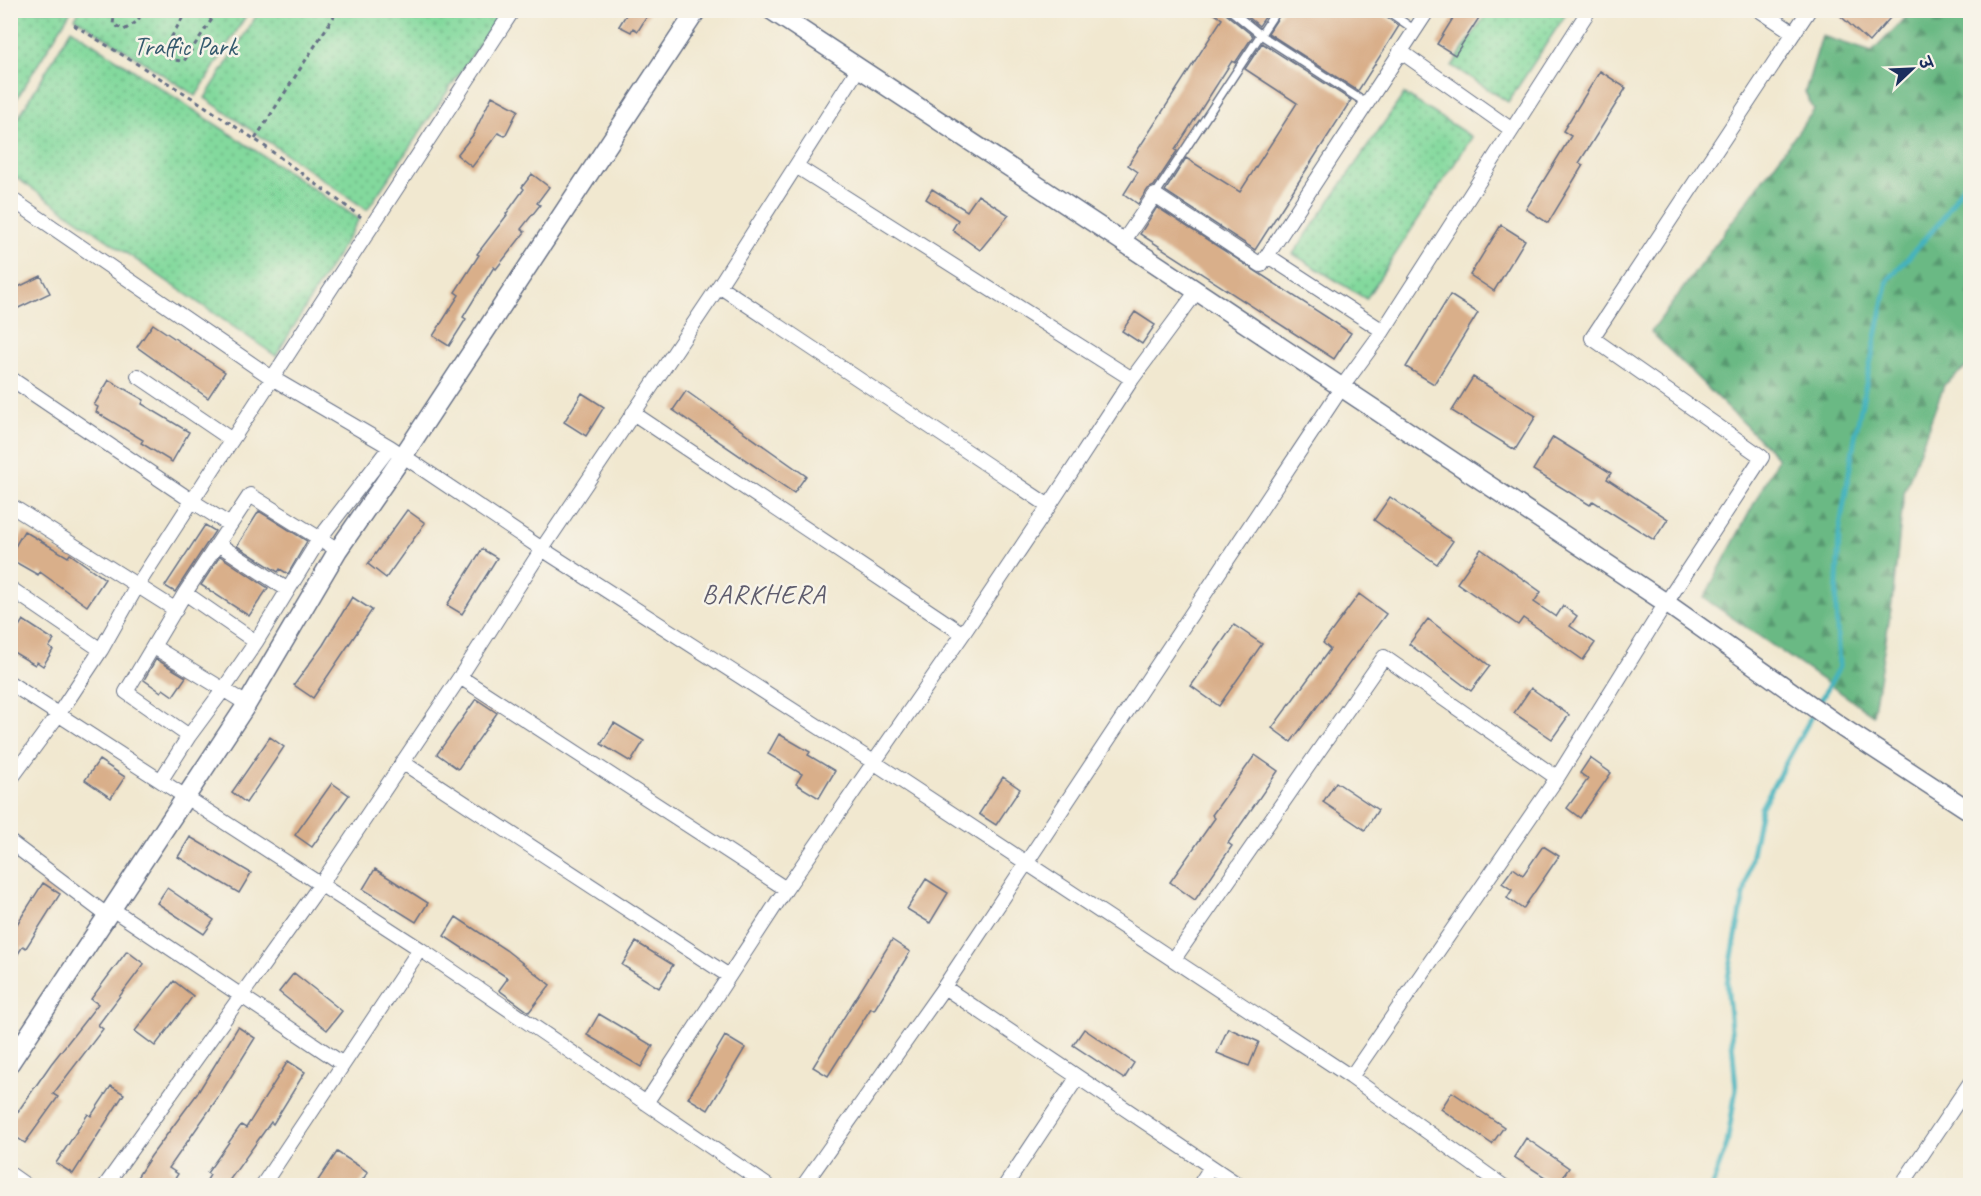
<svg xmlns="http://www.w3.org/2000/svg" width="1981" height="1196" font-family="Caveat,'Playpen Sans Deva',sans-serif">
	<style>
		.green { fill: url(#green-dots); stroke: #4f847e; stroke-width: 1.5 }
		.forest { fill: url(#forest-firs); stroke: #427471; stroke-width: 1.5 }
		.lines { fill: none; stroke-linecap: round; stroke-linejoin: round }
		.stream { stroke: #44b3be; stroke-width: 5 }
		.building { fill: #d9af8a }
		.service-casing { stroke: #667086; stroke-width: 10 }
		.minor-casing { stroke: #667086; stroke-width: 16 }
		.secondary-casing { stroke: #667086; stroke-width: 21 }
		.path { stroke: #667086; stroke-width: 3; stroke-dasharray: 4.5 4.5; stroke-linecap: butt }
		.service { stroke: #fff; stroke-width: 7 }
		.minor { stroke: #fff; stroke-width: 14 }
		.secondary { stroke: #fff; stroke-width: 18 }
		.labels { text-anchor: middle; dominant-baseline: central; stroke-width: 5; stroke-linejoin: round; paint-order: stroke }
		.park-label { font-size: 26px; fill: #355a6e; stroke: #f7f3e8 }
		.neighbourhood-label { font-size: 27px; letter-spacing: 1.5px; fill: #5e5c6d; stroke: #f7f3e8 }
	</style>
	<defs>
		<pattern id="green-dots" width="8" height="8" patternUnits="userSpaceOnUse" patternTransform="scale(1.5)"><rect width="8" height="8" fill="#83d99d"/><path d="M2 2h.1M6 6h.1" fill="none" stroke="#6ab083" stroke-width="1.8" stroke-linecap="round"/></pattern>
		<pattern id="forest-firs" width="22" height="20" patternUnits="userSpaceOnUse" patternTransform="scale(1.5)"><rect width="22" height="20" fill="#6ab984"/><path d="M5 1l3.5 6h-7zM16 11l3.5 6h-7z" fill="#56976f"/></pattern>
	</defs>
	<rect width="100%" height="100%" fill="#f7f3e8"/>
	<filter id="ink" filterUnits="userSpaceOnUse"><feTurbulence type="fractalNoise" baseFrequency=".0167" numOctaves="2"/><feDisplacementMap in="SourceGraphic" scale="12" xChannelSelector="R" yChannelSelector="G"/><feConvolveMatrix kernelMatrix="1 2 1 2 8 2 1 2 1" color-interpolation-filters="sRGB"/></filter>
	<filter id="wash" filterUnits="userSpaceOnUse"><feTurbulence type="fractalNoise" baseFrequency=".008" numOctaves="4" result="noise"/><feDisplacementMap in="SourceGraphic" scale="24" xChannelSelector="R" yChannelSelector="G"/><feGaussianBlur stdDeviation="1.35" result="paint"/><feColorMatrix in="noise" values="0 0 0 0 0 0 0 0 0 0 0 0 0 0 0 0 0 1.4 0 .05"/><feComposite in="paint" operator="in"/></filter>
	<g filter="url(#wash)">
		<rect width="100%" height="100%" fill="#f1e8d0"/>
		<path class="green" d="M11,10L71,11L11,108L10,11Z
			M260,10H502V11L367,210L205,98Z
			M79,11V10L249,11L196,96L75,18Z
			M1488,11H1568L1508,102L1452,66Z
			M71,29L359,219L276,356L11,174V130Z
			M1404,94L1472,137L1366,299L1293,254Z"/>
		<path class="forest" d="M1912,11H1970V364L1944,385L1904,493L1892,603L1873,715L1704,598L1778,458L1651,332L1814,110L1805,92L1822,36L1872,52Z"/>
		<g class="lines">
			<path class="stream" d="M1712,1186L1727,1144L1736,1089L1727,982L1761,808L1839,667L1836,609L1839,533L1856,431L1888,280L1941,221L1970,174"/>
		</g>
		<g id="blocks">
			<path class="building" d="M629,10H651L638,31L633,28L631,32L619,26Z
				M1209,10H1225L1226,14L1253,36L1235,63L1232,61L1175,150L1177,151L1154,186L1148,189L1138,204L1124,194L1138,172L1128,165L1222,19Z
				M1240,10H1270L1259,26Z
				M1283,10H1375L1399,26L1358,91L1268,33Z
				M1458,10H1484L1455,55L1437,44Z
				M1834,10H1897L1869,42Z
				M1262,43L1351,100L1255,250L1165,191L1186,158L1240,192L1297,103L1245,69Z
				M1600,71L1626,88L1579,163L1583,165L1548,223L1526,209L1571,136L1563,131Z
				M492,96L518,110L505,136L498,133L472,167L457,155L473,135Z
				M532,174L549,187L537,203L540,205L521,229L525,232L496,269L494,267L463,317L466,319L449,346L433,336L459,295L455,292L479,255L477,254L507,215L506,214L524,189L522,187Z
				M932,189L967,211L978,195L1009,215L980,250L952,230L958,220L926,199Z
				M1157,207L1351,333L1334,359L1140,234Z
				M1501,225L1525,240L1494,291L1470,275Z
				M41,276L50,293L10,312V291Z
				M1450,295L1478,313L1434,384L1406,367Z
				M1135,312L1155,325L1142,344L1122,331Z
				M153,324L225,372L208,398L137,347Z
				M1473,377L1536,416L1515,450L1452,411Z
				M109,380L144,400L142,404L189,432L172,462L141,443L143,440L96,412L98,407L94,405Z
				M686,391L806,476L794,493L673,410Z
				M582,393L604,407L586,436L564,422Z
				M1553,437L1611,473L1607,479L1668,519L1654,540L1593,501L1590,505L1533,470Z
				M1390,497L1453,541L1437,564L1374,520Z
				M407,510L425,523L386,578L368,564Z
				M259,511L307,541L288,574L280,569L278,572L237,546Z
				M205,525L215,531L175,592L165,586Z
				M24,531L68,557L70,554L105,579L87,606L40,572L38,575L10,559V555Z
				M482,549L497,558L462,614L447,605Z
				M1481,549L1541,592L1534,602L1556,617L1563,606L1577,616L1570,626L1595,643L1583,660L1523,618L1518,625L1457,583Z
				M220,556L268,588L249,616L201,585Z
				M1359,594L1386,614L1291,742L1272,728L1330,649L1323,643Z
				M352,597L372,610L313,698L294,685L323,645Z
				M1428,619L1490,666L1471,691L1409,644Z
				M23,620L54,640L49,647L53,650L43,666L37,662L35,665L10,650V640Z
				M1234,625L1262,644L1219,706L1191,686Z
				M156,659L186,677L173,696L163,689L161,692L144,680Z
				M1531,688L1569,715L1552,739L1514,713Z
				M476,699L497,713L458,769L437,754Z
				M614,723L644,741L631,762L601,744Z
				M779,734L810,752L808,755L835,771L819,798L796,784L802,774L768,754Z
				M270,737L284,747L246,803L232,792Z
				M1255,755L1278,771L1228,843L1232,846L1195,900L1170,882L1215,818L1212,815Z
				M1590,758L1611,773L1580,818L1567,808L1588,779L1580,773Z
				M99,760L125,777L111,798L85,780Z
				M1003,777L1020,789L996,825L979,814Z
				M1336,782L1378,810L1365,830L1323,802Z
				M332,783L349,795L312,847L295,835Z
				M190,837L251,873L239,893L178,857Z
				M1543,846L1559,856L1523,909L1507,898L1512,890L1502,883L1513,868L1523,875Z
				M375,869L428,903L416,922L363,889Z
				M926,879L948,893L930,923L907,909Z
				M43,883L60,894L26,948L23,946L10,966V935Z
				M167,888L214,920L204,934L157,903Z
				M456,917L506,950L550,985L529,1012L499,990L508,978L444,936Z
				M892,940L910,952L874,1010L871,1008L828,1076L813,1067Z
				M636,942L673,965L659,988L622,965Z
				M127,951L144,964L98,1025L103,1029L53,1094L58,1097L25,1143L10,1133V1123L51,1064L98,1004L91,999Z
				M294,973L342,1011L327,1030L279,992Z
				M174,981L193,996L155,1046L135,1031Z
				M599,1014L653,1046L641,1067L587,1035Z
				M238,1027L255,1038L217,1099L169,1168L178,1174L171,1185H132L151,1156L197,1094Z
				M1228,1028L1259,1042L1249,1066L1217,1053Z
				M1084,1029L1134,1063L1124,1079L1073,1045Z
				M725,1036L745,1048L708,1110L688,1098Z
				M288,1061L305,1072L273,1124L271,1122L226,1185H204L210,1175L207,1173L241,1125L246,1128Z
				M111,1086L124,1094L73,1174L56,1163L88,1114L91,1116Z
				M1452,1092L1504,1127L1492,1144L1441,1109Z
				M1526,1138L1569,1168L1557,1185L1514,1157Z
				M337,1152L368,1172L359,1185H315Z"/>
		</g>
	</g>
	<g filter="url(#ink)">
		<use href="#blocks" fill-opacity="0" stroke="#667086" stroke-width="1.5"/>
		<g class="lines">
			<g class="service-casing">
				<path id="service" d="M1230,10L1261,35L1366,103
					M1386,10L1415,30
					M1155,195L1277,10"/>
			</g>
			<g class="minor-casing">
				<path id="minor" d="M1759,10L1794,33
					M1400,51L1512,130
					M796,166L1132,379
					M10,198L272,378L390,447L542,549L875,763L1351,1077L1503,1186
					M1123,242L1155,195L1261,265L1428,10
					M1268,256L1383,331
					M719,286L1049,506
					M138,376L232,440
					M10,378L192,501L230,525
					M633,413L963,634
					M10,505L176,610
					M218,544L288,590
					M10,588L101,650
					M185,593L256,642
					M154,647L247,704
					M460,677L786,889
					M10,683L420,949L768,1186
					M189,736L126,692L185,593L250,495L338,550
					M402,762L729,976
					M10,780L58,715L101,650L137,586L192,501L513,10
					M161,780L189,736L223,690L256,642L320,538L390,447
					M10,842L108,916
					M112,909L343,1064
					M1174,959L1384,657L1557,778
					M944,987L1240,1186
					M1351,1077L1557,778L1666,603L1762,457L1592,338L1809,10
					M646,1103L786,889L963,634L1049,506L1132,379L1197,291
					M10,1174L27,1186
					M105,1186L321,884L460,677L542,549L719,286L858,69
					M262,1186L420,949
					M803,1186L944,987L1342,387L1383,331L1589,10
					M1005,1186L1077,1078
					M1199,1186L1211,1167
					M1901,1186L1970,1083"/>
			</g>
			<g class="secondary-casing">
				<path id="secondary" d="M771,10L1123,242L1666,603L1843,728L1970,811
					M10,1063L247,704L338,550L403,456L697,10"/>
			</g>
			<path class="path" d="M115,10L113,24L124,30L138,21L142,10
				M187,10L164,50L171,60L184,61L218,10
				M201,10L211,19
				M74,25L197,101L263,145L361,217
				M255,139L338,10"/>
			<use href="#service" class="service"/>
			<use href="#minor" class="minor"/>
			<use href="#secondary" class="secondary"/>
		</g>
	</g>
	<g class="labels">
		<g class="park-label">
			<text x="185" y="46">Traffic Park</text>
		</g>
		<g class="neighbourhood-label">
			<text x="764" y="594">BARKHERA</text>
		</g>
	</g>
	<rect width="1981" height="1196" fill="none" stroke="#f7f3e8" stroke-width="36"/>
	<g transform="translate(1912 69) rotate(67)" stroke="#f7f3e8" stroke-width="4.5" paint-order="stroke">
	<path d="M0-4.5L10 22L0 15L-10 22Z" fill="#1b2f5e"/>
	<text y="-9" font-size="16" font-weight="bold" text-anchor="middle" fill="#1b2f5e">उ</text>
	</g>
</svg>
